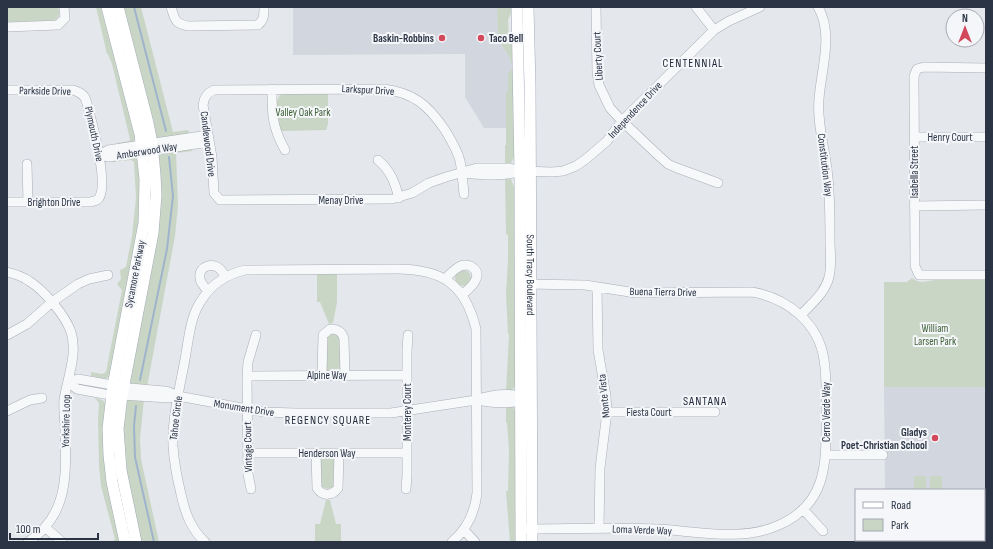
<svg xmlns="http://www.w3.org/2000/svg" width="993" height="549" font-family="'Sofia Sans Condensed',sans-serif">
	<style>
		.built { fill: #d2d6de }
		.green { fill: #c9d6c5 }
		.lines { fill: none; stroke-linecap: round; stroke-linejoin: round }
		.stream { stroke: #9fb4cc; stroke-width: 2 }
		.minor-casing { stroke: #a9aeb7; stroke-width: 10 }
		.major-casing { stroke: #a3abb8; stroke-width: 12 }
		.minor { stroke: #f7f8fa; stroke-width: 9 }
		.major { stroke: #fff; stroke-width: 11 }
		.poi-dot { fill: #d1495b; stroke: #f4f6f9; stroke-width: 1.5 }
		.labels { text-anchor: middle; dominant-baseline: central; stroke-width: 4; stroke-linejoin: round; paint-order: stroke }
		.poi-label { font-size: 11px; font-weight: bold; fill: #2b3445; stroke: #f4f6f9; text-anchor: end }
		.street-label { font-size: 11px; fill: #2b3445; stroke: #f4f6f9 }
		.park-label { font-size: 11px; fill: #3f6138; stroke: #f4f6f9 }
		.neighbourhood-label { font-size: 12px; letter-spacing: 1px; fill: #1d2536; stroke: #f4f6f9 }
	</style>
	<rect width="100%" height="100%" fill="#e4e7ec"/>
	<path class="built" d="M293,7H497L498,39L510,58L511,64H514L513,69L508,75V92H506V128H484L465,97V54L293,55Z
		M884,387H986V542H885V540H984V490H885Z"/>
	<path class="green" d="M7,7H58C60,13 60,19 52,21L7,22Z
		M96,7H103L136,138L133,142L118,146L117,143L129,141L130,139L112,64L108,54H107Z
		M121,7H141L173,132L188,130L190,135L159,139L156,137Z
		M497,7H511V13L508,20L509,40L513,47L514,64H511L510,58L498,39Z
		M511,69H513L514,157L511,163L505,165V145H506V92L508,91V75Z
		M285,94H328V124L326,130L281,131C278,121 273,104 280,95Z
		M192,147V151L176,153L178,206L175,236L147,387L132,384L130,382L158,156L161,153Z
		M134,157L139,159L141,210L111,376L105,379L91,376V372L102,374L106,372L122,290L117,284L121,279L120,270L126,267L132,236L136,198L134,162L131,160L112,162V160Z
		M505,178L511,179L514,187L515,385L512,391L506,392L509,334H508L506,294L508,260V235L506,234Z
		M455 278a8 8 0 1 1 16 0a8 8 0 1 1-16 0Z
		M317,274H337V302L333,323L329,324L320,302H317Z
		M912,278L917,281L922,282L935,280H986V387H884V282H907Z
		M333,334L339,336L341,339V365L340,370L326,371L327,336Z
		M95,398L102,400L106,403L122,542H113L115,539L101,486L99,466L98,419L99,403Z
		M144,399L140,439L141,459L159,542H140L128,491L122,439L126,402L128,400Z
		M506,405L513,407L515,411L516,542H510L506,491H508L509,450L507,423H506Z
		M321,457H334L336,461L334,487C328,490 324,489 320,484V461Z
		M914,476H926V490H914Z
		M930,476H942V490H930Z
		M326,500H330L336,524H341V542H315V524H320Z"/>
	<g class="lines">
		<path class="stream" d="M134,7L166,131
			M140,380L167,249L173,196L169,157
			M136,406L134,426L135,457L154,542"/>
		<g class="minor-casing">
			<path id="minor" d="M171,7C175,19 174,23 188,26L258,25C264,20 264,15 264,7
				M596,7L597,72L599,85L610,108L622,121L659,156L668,164L677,168L718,183
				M696,7L714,30
				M7,27L58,25L65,18L64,7
				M986,68L924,67L917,69L914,76L915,266L919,275H986
				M272,89C272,114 272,127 285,150
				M7,90H73C79,92 84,94 86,100C91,118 109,183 99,198C97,201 94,201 91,202H7
				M914,137H986
				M100,155L109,157L209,142
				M100,155L108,150L208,135
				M378,160C391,171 395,183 399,198
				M27,164L28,202
				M465,173C482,175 503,177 520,171
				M464,194C463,183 462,171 460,161C457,149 451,140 445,130C428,105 414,93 384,89L214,90C207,93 204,97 203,105L212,157L214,193L220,200L392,199L412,193L429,183L446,177L477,168H510L520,171L552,172L563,171L576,166L586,159L607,141L622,121L714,30L729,21L760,7
				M914,206L986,205
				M7,272C15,274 22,276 29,281C44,290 65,315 71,332C78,354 67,379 64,400C63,409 65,419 65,428C66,472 70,514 28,542
				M445,279C450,274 456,267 463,265C466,265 470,265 472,267C485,276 469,289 462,295
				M524,284L585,285L636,293L752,292C787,298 819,323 824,360C827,378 826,396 826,414C826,460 829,503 779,525C742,542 696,531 657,529C614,527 570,529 527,529
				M597,287L598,350L606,396L607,412L600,468L599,529
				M208,291C205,287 200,283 200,278C198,266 213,262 220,269C222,271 224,275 226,277
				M801,315C812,303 825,293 829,277C832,265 830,252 830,241C830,214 830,188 826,162C823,142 817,120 819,99C821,70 834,34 818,7
				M7,335L27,324L52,302L78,284L89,279L108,275
				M322,375L323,335L330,329C337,329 342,331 344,339L345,375
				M247,376L407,375
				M68,382L78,379L130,388L164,391L169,392L178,396L264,412L295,413H391L476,400C492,394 511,393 527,397
				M68,382L77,389L104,394L169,398L178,396
				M478,400C493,403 512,404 526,400
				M7,411L30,400L42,398
				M607,412H715
				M248,453H407
				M316,453L317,488C323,497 332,496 338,488L339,453
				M826,455H883
				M251,489L248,474L247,376L248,362L256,335
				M406,489L407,475V351L408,335
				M803,509L823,531
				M46,528L62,542
				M464,530L475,542
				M205,542C191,529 185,513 181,494C177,478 174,462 173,446C172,417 180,387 185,359C189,338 190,315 203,298C213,283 228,274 245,270L396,269C441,269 465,283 476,329L477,493C475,512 467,529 452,542"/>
		</g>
		<g class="major-casing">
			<g id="major">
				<path d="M107,7L140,134L145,179L144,223L113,386L108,429L109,455L112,482L125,542"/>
				<path d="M118,7L148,123L152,143L155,175L156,195L153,233L122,395L118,429L121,470L136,542"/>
				<path d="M517,7L520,171L521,542"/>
				<path id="s1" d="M528,7L530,85L532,542"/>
			</g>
		</g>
		<use href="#minor" class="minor"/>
		<use href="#major" class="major"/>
	</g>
	<g class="poi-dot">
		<circle cx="442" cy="38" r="4"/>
		<circle cx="481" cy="38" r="4"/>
		<circle cx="935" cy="438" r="4"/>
	</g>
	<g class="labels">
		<g class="poi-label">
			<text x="434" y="38">Baskin-Robbins</text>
			<text x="489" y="38" text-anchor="start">Taco Bell</text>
			<text x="927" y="432">Gladys<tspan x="927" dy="13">Poet-Christian School</tspan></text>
		</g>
		<g class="street-label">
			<text transform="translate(598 56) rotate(-93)">Liberty Court</text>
			<text transform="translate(368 90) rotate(3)">Larkspur Drive</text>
			<text transform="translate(45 91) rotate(1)">Parkside Drive</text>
			<text transform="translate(635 110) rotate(-47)">Independence Drive</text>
			<text transform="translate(94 134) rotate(78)">Plymouth Drive</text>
			<text x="950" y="137">Henry Court</text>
			<text transform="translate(208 144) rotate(83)">Candlewood Drive</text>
			<text transform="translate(147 151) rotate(-9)">Amberwood Way</text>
			<text transform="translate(825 165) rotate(83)">Constitution Way</text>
			<text transform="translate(914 172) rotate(-90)">Isabella Street</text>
			<text x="341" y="200">Menay Drive</text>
			<text x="54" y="202">Brighton Drive</text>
			<text transform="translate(135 274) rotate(-79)">Sycamore Parkway</text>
			<text stroke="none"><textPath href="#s1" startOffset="268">South Tracy Boulevard</textPath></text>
			<text transform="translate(663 292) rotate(1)">Buena Tierra Drive</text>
			<text x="327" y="375">Alpine Way</text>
			<text transform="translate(604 396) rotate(-96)">Monte Vista</text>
			<text transform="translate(244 408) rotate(9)">Monument Drive</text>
			<text transform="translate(407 412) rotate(-90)">Monterey Court</text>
			<text x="649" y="412">Fiesta Court</text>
			<text transform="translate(826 412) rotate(-90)">Cerro Verde Way</text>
			<text transform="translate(176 418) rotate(-83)">Tahoe Circle</text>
			<text transform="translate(66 421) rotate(-89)">Yorkshire Loop</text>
			<text transform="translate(248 447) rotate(-91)">Vintage Court</text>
			<text x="327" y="453">Henderson Way</text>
			<text transform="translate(642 530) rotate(2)">Loma Verde Way</text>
		</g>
		<g class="park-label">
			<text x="303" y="112">Valley Oak Park</text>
			<text x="935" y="328">William<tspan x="935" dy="13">Larsen Park</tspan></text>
		</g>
		<g class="neighbourhood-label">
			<text x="693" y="63">CENTENNIAL</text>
			<text x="705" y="401">SANTANA</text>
			<text x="328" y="420">REGENCY SQUARE</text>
		</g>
	</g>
	<rect width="993" height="549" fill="none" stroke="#2b3445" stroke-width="16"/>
	<rect x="855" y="489" width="130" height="52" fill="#f4f6f9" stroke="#a4a8b1"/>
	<rect x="863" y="502" width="20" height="6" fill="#ffffff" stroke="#a4a8b1"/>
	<text x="891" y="509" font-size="12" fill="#2b3445">Road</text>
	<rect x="863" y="519" width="20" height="12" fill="#c9d6c5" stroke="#a4a8b1"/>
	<text x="891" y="529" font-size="12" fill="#2b3445">Park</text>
	<g transform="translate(965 28)"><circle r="19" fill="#f4f6f9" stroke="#a4a8b1"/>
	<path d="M0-3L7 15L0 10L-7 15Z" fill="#d1495b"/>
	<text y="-6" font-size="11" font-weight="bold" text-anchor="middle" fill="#2b3445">N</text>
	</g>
	<path d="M10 533v6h88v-6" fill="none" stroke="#2b3445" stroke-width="2"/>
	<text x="16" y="533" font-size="12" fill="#2b3445" stroke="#f4f6f9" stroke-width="3" paint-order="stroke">100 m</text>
</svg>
